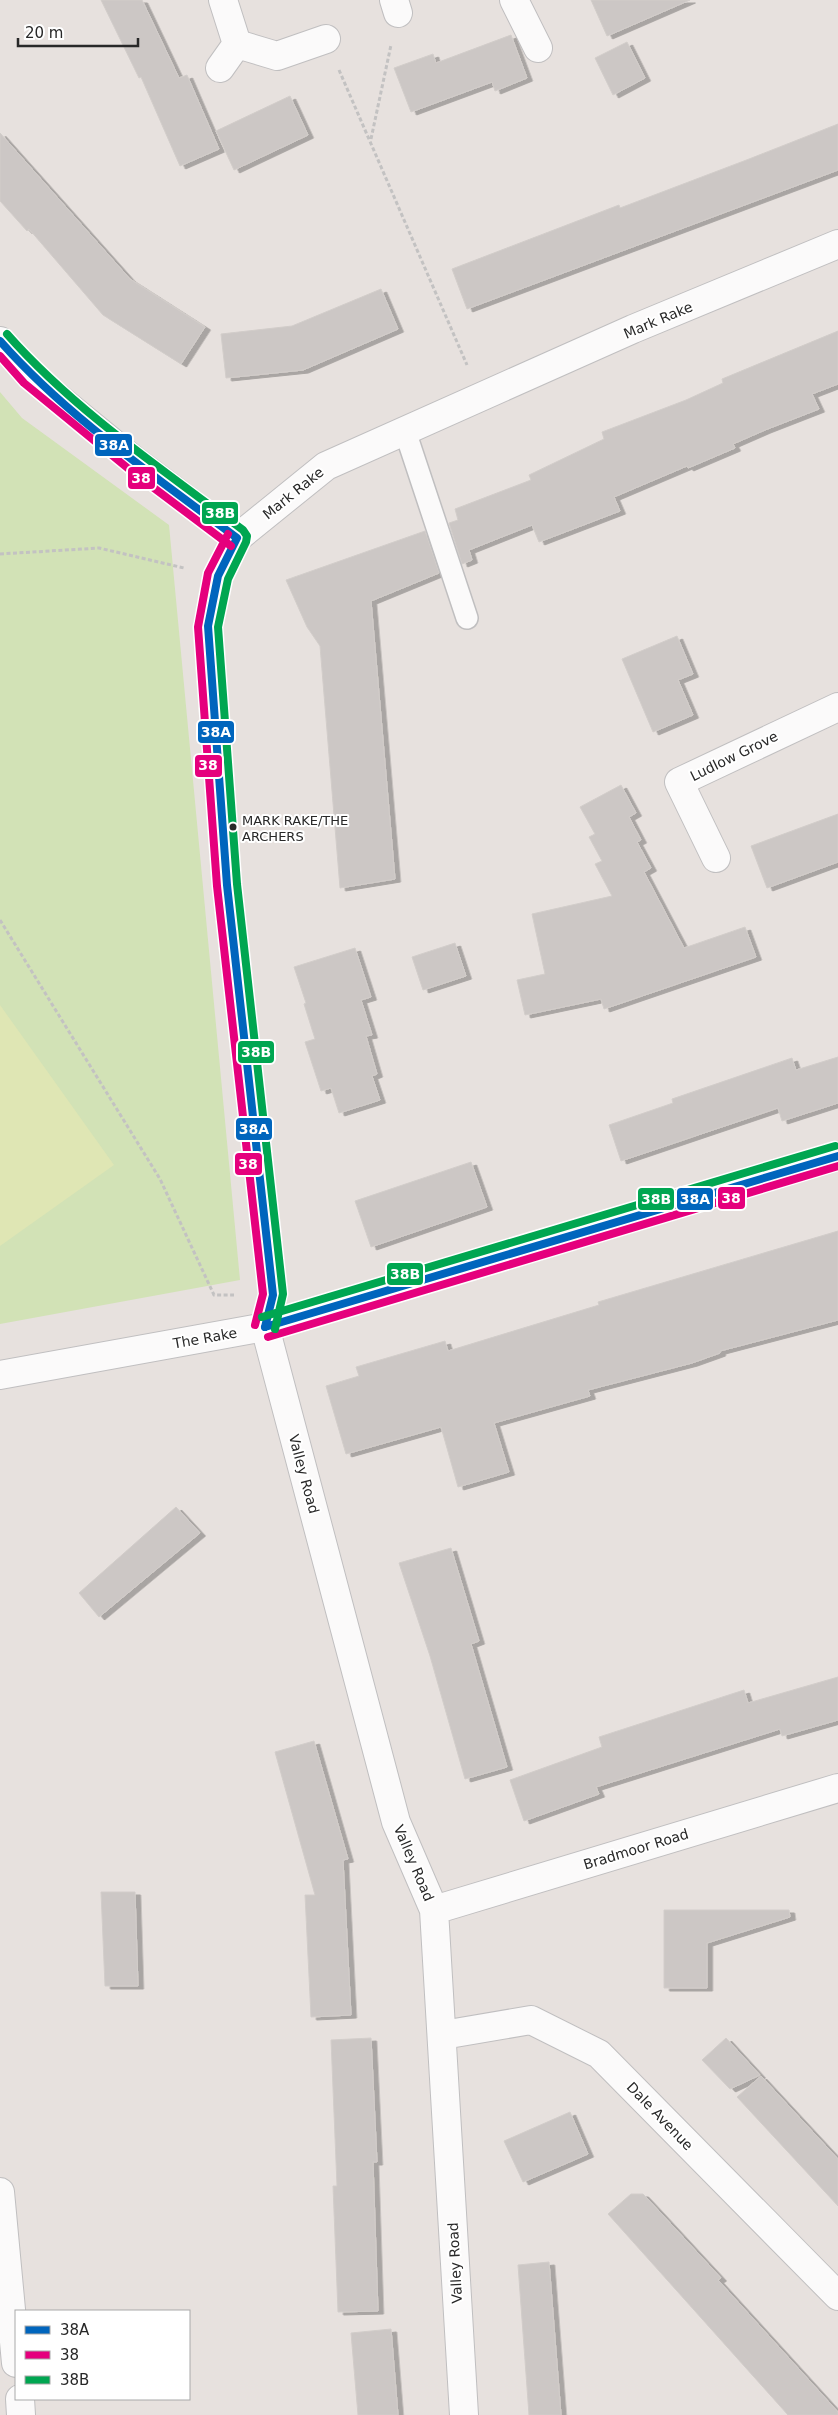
<svg xmlns="http://www.w3.org/2000/svg" width="838" height="2415" font-family="'DejaVu Sans',sans-serif">
	<style>
		.green { fill: #d2e2b6 }
		.pitch { fill: #dfe6b4 }
		.building { fill: #ccc7c5; stroke: #d2cdca; filter: url(#shadow) }
		.lines { fill: none; stroke-linecap: round; stroke-linejoin: round }
		.lane-casing { stroke: #c0bfc0; stroke-width: 24 }
		.street-casing { stroke: #c0bfc0; stroke-width: 30 }
		.path { stroke: #c3c2c2; stroke-width: 3; stroke-dasharray: 4 2.5; stroke-linecap: butt }
		.lane { stroke: #fbfafa; stroke-width: 21 }
		.street { stroke: #fbfafa; stroke-width: 28 }
		.bus-1-casing { stroke: #fff; stroke-width: 11 }
		.bus-2-casing { stroke: #fff; stroke-width: 11 }
		.bus-3-casing { stroke: #fff; stroke-width: 11 }
		.bus-1 { stroke: #0065bd; stroke-width: 8 }
		.bus-2 { stroke: #e5007d; stroke-width: 8 }
		.bus-3 { stroke: #00a651; stroke-width: 8 }
		.bus-dot { fill: #282828; stroke: #fff; stroke-width: 2 }
		.labels { text-anchor: middle; dominant-baseline: central; stroke-width: 4; stroke-linejoin: round; paint-order: stroke }
		.bus-label { font-size: 13px; fill: #282828; stroke: #fff; text-anchor: start }
		.street-label { font-size: 14px; fill: #282828; stroke: #fff }
		.line-badge { stroke: #fff; stroke-width: 2 }
		.badge-label { font-size: 14px; text-anchor: middle; font-weight: bold; fill: #fff }
	</style>
	<defs>
		<filter id="shadow"><feDropShadow dx="5.5" dy="3" stdDeviation="0" flood-color="#0004"/></filter>
	</defs>
	<rect width="100%" height="100%" fill="#e7e1de"/>
	<path class="green" d="M0,392L22,418L169,525L240,1280L0,1324Z"/>
	<path class="pitch" d="M0,1005L114,1165L0,1246Z"/>
	<path class="building" d="M101,0H142L179,78L187,75L219,149L180,166L141,77L139,78Z
		M591,0H690L607,36Z
		M511,35L527,78L495,91L492,82L411,112L394,68L433,54L436,63Z
		M627,42L645,78L613,95L595,58Z
		M290,96L308,135L234,170L216,131Z
		M838,124V170L467,309L452,269L619,205L620,208L749,159Z
		M0,133L130,279L205,327L181,364L103,315L29,229L27,231L0,201Z
		M381,289L398,329L303,370L226,378L221,334L292,326Z
		M838,331V384L812,394L819,409L765,430L733,444L735,448L688,468L687,466L614,497L620,511L539,542L532,525L469,550L472,560L462,564L449,523L458,520L455,509L531,480L529,475L604,439L602,432L686,400L723,383L722,379Z
		M425,531L439,573L371,601L395,879L340,888L320,646L307,627L286,580Z
		M677,636L693,674L678,680L693,715L653,732L622,659Z
		M621,785L636,813L629,817L641,840L637,842L651,868L644,872L684,948L745,927L756,957L604,1009L601,999L525,1015L517,980L545,974L532,914L612,896L595,864L602,861L589,837L595,834L580,807Z
		M838,814V862L767,888L751,846Z
		M455,943L466,976L423,990L412,957Z
		M355,948L371,997L361,1000L372,1035L366,1036L377,1074L372,1076L380,1100L339,1113L331,1088L321,1091L305,1042L315,1039L304,1004L306,1003L294,967Z
		M838,1057V1103L782,1121L778,1108L621,1161L609,1125L673,1103L672,1099L792,1058L796,1070Z
		M471,1162L487,1207L371,1247L355,1201Z
		M838,1231V1320L720,1351V1353L692,1363L588,1390L590,1396L494,1423L509,1472L458,1487L441,1427L346,1454L326,1386L359,1376L356,1367L445,1341L448,1351L599,1305L598,1302Z
		M176,1507L200,1533L99,1617L79,1593Z
		M451,1548L479,1641L471,1644L507,1767L465,1779L430,1656L399,1563Z
		M838,1677V1720L782,1736L780,1729L596,1787L599,1794L524,1821L510,1780L602,1747L599,1737L744,1690L748,1703Z
		M314,1741L348,1859L343,1860L351,2015L311,2017L305,1895H315L275,1752Z
		M101,1892H135L138,1986H105Z
		M664,1910H789L790,1917L707,1943V1988H664Z
		M371,2038L377,2162H373L378,2311L338,2312L333,2186H337L331,2040Z
		M726,2038L760,2075L730,2089L702,2060Z
		M761,2076L838,2159V2206L737,2097Z
		M570,2112L588,2154L523,2182L504,2141Z
		M631,2194H643L658,2210L721,2278L718,2280L838,2412V2415H788L608,2214Z
		M549,2262L561,2415H529L518,2265Z
		M391,2329L398,2415H358L351,2333Z"/>
	<g class="lines">
		<g class="lane-casing">
			<path id="lane" d="M405,431L467,618"/>
		</g>
		<g class="street-casing">
			<path id="street" d="M394,0L398,13
				M514,0L538,48
				M237,44L277,56L326,39
				M220,68L237,44L223,0
				M0,341L30,375L136,462L237,538
				M716,858L679,782L838,707
				M0,1375L265,1327L838,1156
				M434,1910L838,1788
				M443,2035L531,2020L599,2054L838,2296
				M0,2192L16,2363
				M20,2399L21,2415
				M464,2415L434,1910L396,1822L265,1327L273,1295L227,885L208,626L218,576L237,538L326,466L633,329L838,244"/>
		</g>
		<path class="path" d="M339,70L467,365
			M371,139L391,45
			M0,554L99,548L184,568
			M0,920L160,1179L214,1295H234"/>
		<use href="#lane" class="lane"/>
		<use href="#street" class="street"/>
		<g class="bus-1-casing">
			<path id="bus-1" d="M0,341C67,417 156,477 237,538
				M237,538L218,576L208,626L227,885L273,1295L265,1327
				M265,1327L838,1156"/>
		</g>
		<g class="bus-2-casing">
			<path id="bus-2" d="M0,356L24,383L130,470L231,546
				M228,534L208,573L198,627L217,886L263,1294L255,1325
				M268,1337L838,1166"/>
		</g>
		<g class="bus-3-casing">
			<path id="bus-3" d="M7,334C74,410 163,470 243,530L247,536L246,542L228,579L218,627L237,884L283,1294L275,1329
				M262,1317L835,1146"/>
		</g>
		<use href="#bus-1" class="bus-1"/>
		<use href="#bus-2" class="bus-2"/>
		<use href="#bus-3" class="bus-3"/>
	</g>
	<circle class="bus-dot" cx="233" cy="827" r="4.5"/>
	<g class="labels">
		<g class="bus-label">
			<text x="242" y="820">MARK RAKE/THE<tspan x="242" dy="16">ARCHERS</tspan></text>
		</g>
		<g class="street-label">
			<text transform="translate(658 320) rotate(-23)">Mark Rake</text>
			<text transform="translate(293 493) rotate(-39)">Mark Rake</text>
			<text transform="translate(734 756) rotate(-26)">Ludlow Grove</text>
			<text transform="translate(205 1338) rotate(-10)">The Rake</text>
			<text transform="translate(304 1474) rotate(75)">Valley Road</text>
			<text transform="translate(636 1849) rotate(-17)">Bradmoor Road</text>
			<text transform="translate(414 1863) rotate(67)">Valley Road</text>
			<text transform="translate(660 2116) rotate(46)">Dale Avenue</text>
			<text transform="translate(455 2263) rotate(-93)">Valley Road</text>
		</g>
	</g>
	<g class="line-badge">
		<rect x="94" y="433" width="39" height="24" rx="5" fill="#0065bd"/>
		<rect x="127" y="466" width="29" height="24" rx="5" fill="#e5007d"/>
		<rect x="201" y="501" width="38" height="24" rx="5" fill="#00a651"/>
		<rect x="197" y="720" width="38" height="24" rx="5" fill="#0065bd"/>
		<rect x="194" y="754" width="29" height="24" rx="5" fill="#e5007d"/>
		<rect x="237" y="1040" width="38" height="24" rx="5" fill="#00a651"/>
		<rect x="235" y="1117" width="38" height="24" rx="5" fill="#0065bd"/>
		<rect x="234" y="1152" width="29" height="24" rx="5" fill="#e5007d"/>
		<rect x="717" y="1186" width="29" height="24" rx="5" fill="#e5007d"/>
		<rect x="676" y="1187" width="38" height="24" rx="5" fill="#0065bd"/>
		<rect x="637" y="1187" width="38" height="24" rx="5" fill="#00a651"/>
		<rect x="386" y="1262" width="38" height="24" rx="5" fill="#00a651"/>
	</g>
	<g class="badge-label">
		<text x="114" y="450">38A</text>
		<text x="141" y="483">38</text>
		<text x="220" y="518">38B</text>
		<text x="216" y="737">38A</text>
		<text x="208" y="770">38</text>
		<text x="256" y="1057">38B</text>
		<text x="254" y="1134">38A</text>
		<text x="248" y="1169">38</text>
		<text x="731" y="1203">38</text>
		<text x="695" y="1204">38A</text>
		<text x="656" y="1204">38B</text>
		<text x="405" y="1279">38B</text>
	</g>
	<rect x="15" y="2310" width="175" height="90" fill="#ffffff" stroke="#a9a9a9"/>
	<rect x="25" y="2326" width="25" height="8" fill="#0065bd" stroke="#a9a9a9"/>
	<text x="60" y="2335" font-size="15" fill="#282828">38A</text>
	<rect x="25" y="2351" width="25" height="8" fill="#e5007d" stroke="#a9a9a9"/>
	<text x="60" y="2360" font-size="15" fill="#282828">38</text>
	<rect x="25" y="2376" width="25" height="8" fill="#00a651" stroke="#a9a9a9"/>
	<text x="60" y="2385" font-size="15" fill="#282828">38B</text>
	<path d="M18 38v8h120v-8" fill="none" stroke="#282828" stroke-width="2.5"/>
	<text x="25" y="38" font-size="15" fill="#282828" stroke="#ffffff" stroke-width="4" paint-order="stroke">20 m</text>
</svg>
